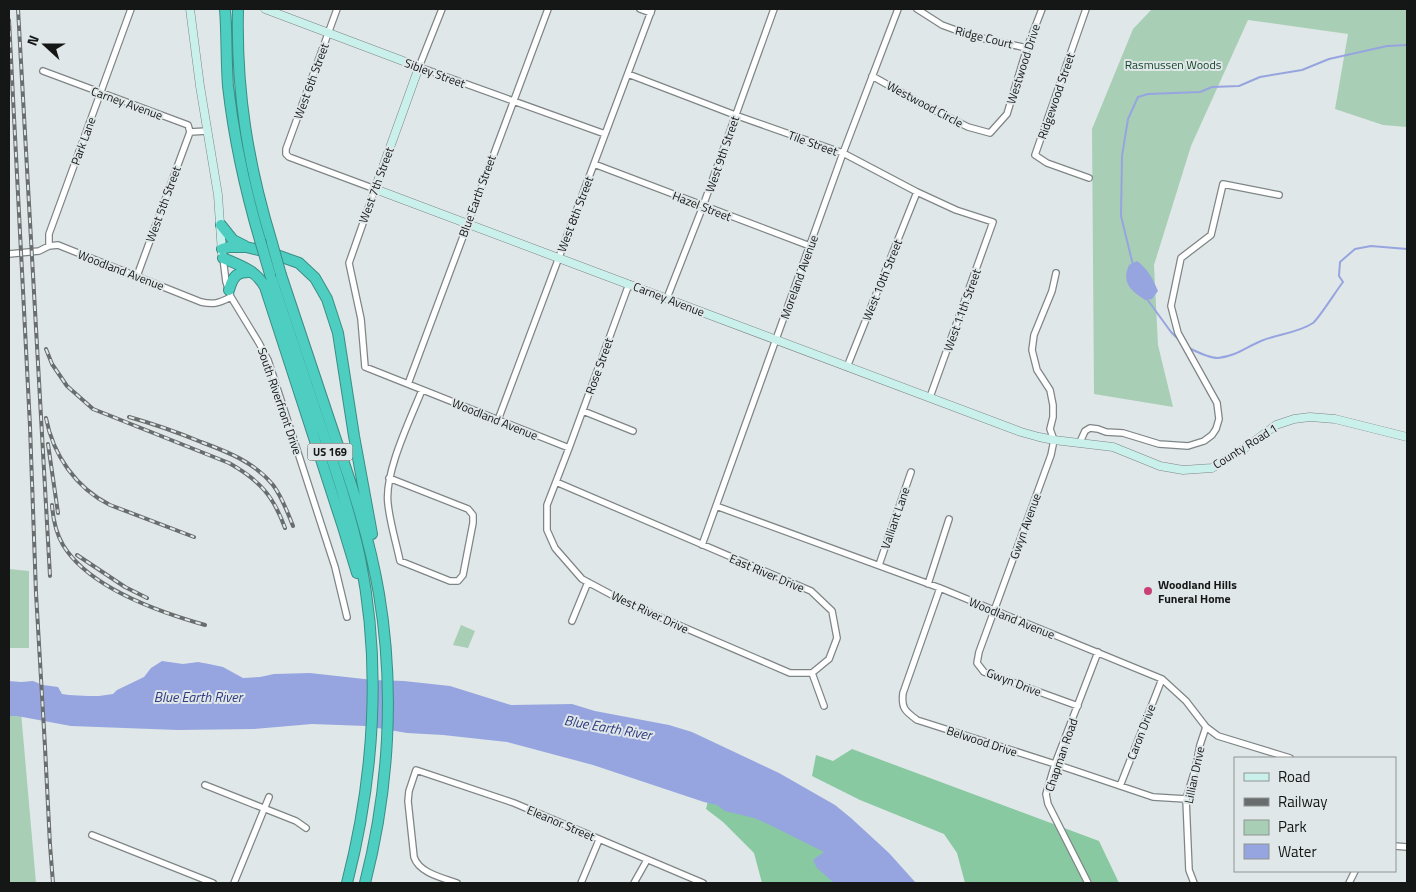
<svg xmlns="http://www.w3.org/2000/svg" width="1416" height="892" font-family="'Titillium Web',sans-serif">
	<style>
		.green { fill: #a9ceb6 }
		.forest { fill: #88c9a2 }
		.water { fill: #96a5e0 }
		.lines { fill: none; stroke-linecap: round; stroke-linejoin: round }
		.stream { stroke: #96a5e0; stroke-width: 2 }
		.street-casing { stroke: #7f8586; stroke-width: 8 }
		.secondary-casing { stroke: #7f8586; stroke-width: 9 }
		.highway-casing { stroke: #3a8e86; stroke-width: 12 }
		.street { stroke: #fff; stroke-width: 5.5 }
		.secondary { stroke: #caf0ec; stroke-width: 8 }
		.highway { stroke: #4ecec1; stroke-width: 10 }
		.rail-casing { stroke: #696d6d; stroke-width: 4 }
		.rail { stroke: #e0e7e8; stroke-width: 2; stroke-dasharray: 5.5; stroke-linecap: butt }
		.highway-bridge-casing { stroke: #3a8e86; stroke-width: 12; stroke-linecap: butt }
		.highway-bridge { stroke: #4ecec1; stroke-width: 10 }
		.poi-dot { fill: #c93f76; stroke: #e0e7e8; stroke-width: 2 }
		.labels { text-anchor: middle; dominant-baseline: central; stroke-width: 4; stroke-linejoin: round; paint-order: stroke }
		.shield { fill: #e0e7e8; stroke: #525556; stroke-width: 1 }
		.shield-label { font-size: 11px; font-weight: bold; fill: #151717 }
		.street-label { font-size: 12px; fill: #151717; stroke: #e0e7e8 }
		.park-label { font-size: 12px; fill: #13452b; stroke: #e0e7e8 }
		.poi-label { font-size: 12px; font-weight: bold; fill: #151717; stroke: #e0e7e8; text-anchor: start }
		.water-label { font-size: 14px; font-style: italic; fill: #303b81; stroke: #e0e7e8 }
	</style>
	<rect width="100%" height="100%" fill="#e0e7e8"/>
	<path class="green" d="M1152,9H1407V127L1383,125L1335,109L1348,34L1248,20L1191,146L1154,265L1158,345L1173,407L1094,394L1092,129L1133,29Z
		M9,569L29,571V648H9Z
		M461,625L475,631L468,648L453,645Z
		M9,710L21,712L36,883H9Z"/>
	<path class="forest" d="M852,749L1099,841L1119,883H965L957,853L944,834L860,800L812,776L816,755L833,761Z
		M710,792L887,883H762L754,853L723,822L706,809Z"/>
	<path class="water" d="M1137,261C1148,269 1153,279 1158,291L1152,299L1145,300C1131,291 1121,283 1129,265Z
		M162,661L183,664L198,662L209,664L223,667L243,678L260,677L274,674L310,673L373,680L404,681L450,686L511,705L572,704L595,711L669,725L692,732L779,773L835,805L851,818L889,853L916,883H834L817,868L813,860L824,852L768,824L754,818L725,811L717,805L704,802L593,765L507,742L443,735L407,733L366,726L312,724L254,729L178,730L71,726L17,716H9V681L21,682L33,681L43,685L58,687L62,694L69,695L88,696H99L113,694L117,690L144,677L151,668Z"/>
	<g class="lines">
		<path class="stream" d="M1133,265L1121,216L1122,156L1128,119L1138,97L1148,94L1200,92L1212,87L1239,86L1260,77L1302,70L1329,59L1387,46L1407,45
			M1147,299L1171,332L1179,340
			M1189,348C1197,352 1209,358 1218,358C1237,356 1246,347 1261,341C1278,334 1298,333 1313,323C1320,317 1336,291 1343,282L1339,276L1340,262L1355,249L1371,246L1407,249"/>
		<g class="street-casing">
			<path id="street" d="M337,9L286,149V154L289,157L375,189L349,263L361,319L365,367L569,448
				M442,9L419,67L605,134
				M640,9L651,13
				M917,9L942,25L972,36L1027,48
				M1086,9L1035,155L1047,163L1089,178
				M43,71L188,125L190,132L207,131
				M628,74L735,115L843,153L917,192L956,210L993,222L930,397
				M872,76L924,105L968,127L990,133L1007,114L1027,48L1042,9
				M594,164L810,246
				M49,246V234L131,9
				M9,254L39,251L49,246L58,245L201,302C214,305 219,303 231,297
				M223,258L226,282L231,297L259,343L268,360L335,567L347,617
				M1056,273L1052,291L1034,335L1032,350L1037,370L1050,390L1053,405V417L1050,429L1054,440L1051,455L979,652L977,663L984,672L1078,706
				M137,276L190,132
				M667,298L703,206L774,9
				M847,367L917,192
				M408,384L548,9
				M583,411L633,431
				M498,420L652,9
				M1080,442L1085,431L1090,428L1098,429L1106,432L1123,433L1159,444L1188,446L1204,441L1212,435L1216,429L1219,419L1217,403L1178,333L1171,306L1181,258L1211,235L1223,184L1279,195
				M389,478L468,509L473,515V523L463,575L458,581H450L400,561C396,542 390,523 388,504C384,473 410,420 422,390
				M556,482L811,591L832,611L837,638L829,659L812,673H790L627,603L582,579L555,548L547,530V505L569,448L629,284
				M716,506L940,588L1162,679L1186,701L1206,727L1218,736L1290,758
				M702,545L843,153L898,9
				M879,565L911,472
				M928,584L949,519
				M940,588L903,693C901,708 905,711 917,720L1055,764L1153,797L1186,799
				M572,621L588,582
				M812,673L824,706
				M205,785L296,821L306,828
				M1120,786L1162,679
				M92,835L213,883
				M1395,846L1407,847
				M234,883L269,797
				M457,883C443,878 419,873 414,857L408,801L409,791L416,770L514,803L703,883
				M581,883L599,840
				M634,883L647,860
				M1088,883L1048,804L1046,794L1055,764L1098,652
				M1194,883L1189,870L1186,799L1195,770L1200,745L1206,727
				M1349,883L1355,871"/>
		</g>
		<g class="secondary-casing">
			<path id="secondary" d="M190,9L200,86L218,195L222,253
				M265,9L419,67L375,189C590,270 806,351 1021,432L1039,437L1054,440L1113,447L1160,466L1183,470L1212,468L1248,446L1276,425L1294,419L1310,417L1335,419L1407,437"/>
		</g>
		<g class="highway-casing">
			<path id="highway" d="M225,9C227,34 226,60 228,86C234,139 245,189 260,240
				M238,9C236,92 248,164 272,243
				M221,225L233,240L245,246
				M222,249L229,247H246L271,253L299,263L315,278L327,299L338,333L354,436L372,534
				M223,258C239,265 256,270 265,287L343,527L357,573
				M270,274C287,324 303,374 320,424C335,468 350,512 360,558C382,665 374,778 347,883
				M281,275C299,329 317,383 335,437C353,488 370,540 379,594C395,689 389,790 365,883
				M229,290C233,276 237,271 252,272"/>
		</g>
		<use href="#street" class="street"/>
		<use href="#secondary" class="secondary"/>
		<use href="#highway" class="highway"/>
		<g class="rail-casing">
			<path id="rail" d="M18,9L50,576
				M9,20L30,426L36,593L45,747L50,845L53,883
				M46,349L52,364L67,386L93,409L229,463C259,480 273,495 285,528
				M129,417C154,424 177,432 201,442C228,452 254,462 273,485C282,497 287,511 293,526
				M46,418C53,455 76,488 110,505L194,537
				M48,444L58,513
				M52,505C53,519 56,533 63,545C89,588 159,612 205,625
				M77,555L125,587L147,598"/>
		</g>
		<use href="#rail" class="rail"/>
		<g class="highway-bridge-casing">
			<path id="highway-bridge" d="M260,240L270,274
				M272,243L281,275"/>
		</g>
		<use href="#highway-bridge" class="highway-bridge"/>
	</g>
	<circle class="poi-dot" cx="1148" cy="591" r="5"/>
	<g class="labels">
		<rect class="shield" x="307.5" y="443.5" width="45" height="17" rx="4"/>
		<g class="shield-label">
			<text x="330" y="452">US 169</text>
		</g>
		<g class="street-label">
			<text transform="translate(984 37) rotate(14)">Ridge Court</text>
			<text transform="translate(1023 64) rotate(-72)">Westwood Drive</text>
			<text transform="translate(435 73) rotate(20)">Sibley Street</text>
			<text transform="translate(311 81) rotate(-70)">West 6th Street</text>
			<text transform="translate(1056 96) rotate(-71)">Ridgewood Street</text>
			<text transform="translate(127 103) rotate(20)">Carney Avenue</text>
			<text transform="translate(925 104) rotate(28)">Westwood Circle</text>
			<text transform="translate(83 141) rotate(-70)">Park Lane</text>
			<text transform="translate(813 143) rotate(20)">Tile Street</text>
			<text transform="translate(722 154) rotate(-71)">West 9th Street</text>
			<text transform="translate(376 185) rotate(-70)">West 7th Street</text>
			<text transform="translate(477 196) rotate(-70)">Blue Earth Street</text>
			<text transform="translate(163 204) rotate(-70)">West 5th Street</text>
			<text transform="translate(702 206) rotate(21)">Hazel Street</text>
			<text transform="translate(575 214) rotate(-69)">West 8th Street</text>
			<text transform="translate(121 270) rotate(21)">Woodland Avenue</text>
			<text transform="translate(799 277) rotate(-70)">Moreland Avenue</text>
			<text transform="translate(882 280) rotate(-68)">West 10th Street</text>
			<text transform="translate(669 299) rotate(21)">Carney Avenue</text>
			<text transform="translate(962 310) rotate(-70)">West 11th Street</text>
			<text transform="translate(599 366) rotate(-70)">Rose Street</text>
			<text transform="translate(280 401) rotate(71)">South Riverfront Drive</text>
			<text transform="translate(495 419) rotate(22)">Woodland Avenue</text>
			<text transform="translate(1245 446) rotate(-32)">County Road 1</text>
			<text transform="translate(895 518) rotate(-71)">Valliant Lane</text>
			<text transform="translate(1025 526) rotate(-70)">Gwyn Avenue</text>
			<text transform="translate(767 573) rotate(23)">East River Drive</text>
			<text transform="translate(650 612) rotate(25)">West River Drive</text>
			<text transform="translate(1012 618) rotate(22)">Woodland Avenue</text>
			<text transform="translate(1014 682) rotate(21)">Gwyn Drive</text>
			<text transform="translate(1141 732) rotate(-69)">Caron Drive</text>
			<text transform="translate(982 741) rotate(18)">Belwood Drive</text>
			<text transform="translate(1061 755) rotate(-71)">Chapman Road</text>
			<text transform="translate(1194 775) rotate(-78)">Lillian Drive</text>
			<text transform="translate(561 823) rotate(23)">Eleanor Street</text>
		</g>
		<g class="park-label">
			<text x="1173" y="64">Rasmussen Woods</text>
		</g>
		<g class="poi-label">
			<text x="1158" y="584">Woodland Hills<tspan x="1158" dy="14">Funeral Home</tspan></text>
		</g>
		<g class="water-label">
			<text x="198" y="696">Blue Earth River</text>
			<text transform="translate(608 727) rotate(10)">Blue Earth River</text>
		</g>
	</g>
	<rect width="1416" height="892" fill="none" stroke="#151717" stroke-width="20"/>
	<rect x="1234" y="757" width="162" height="115" fill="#e0e7e8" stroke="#8f9494"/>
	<rect x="1244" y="773" width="25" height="8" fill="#caf0ec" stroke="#8f9494"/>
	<text x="1278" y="782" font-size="15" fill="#151717">Road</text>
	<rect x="1244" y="798" width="25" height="8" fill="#696d6d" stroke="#8f9494"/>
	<text x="1278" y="807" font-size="15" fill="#151717">Railway</text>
	<rect x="1244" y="820" width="25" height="15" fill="#a9ceb6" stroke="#8f9494"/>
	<text x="1278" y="832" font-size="15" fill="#151717">Park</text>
	<rect x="1244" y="844" width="25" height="15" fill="#96a5e0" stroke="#8f9494"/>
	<text x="1278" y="857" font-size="15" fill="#151717">Water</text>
	<g transform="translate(45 45) rotate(291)" stroke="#e0e7e8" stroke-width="4" paint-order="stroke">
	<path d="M0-4L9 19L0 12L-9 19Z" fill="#151717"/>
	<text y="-8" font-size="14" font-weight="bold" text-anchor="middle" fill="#151717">N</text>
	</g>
</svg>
